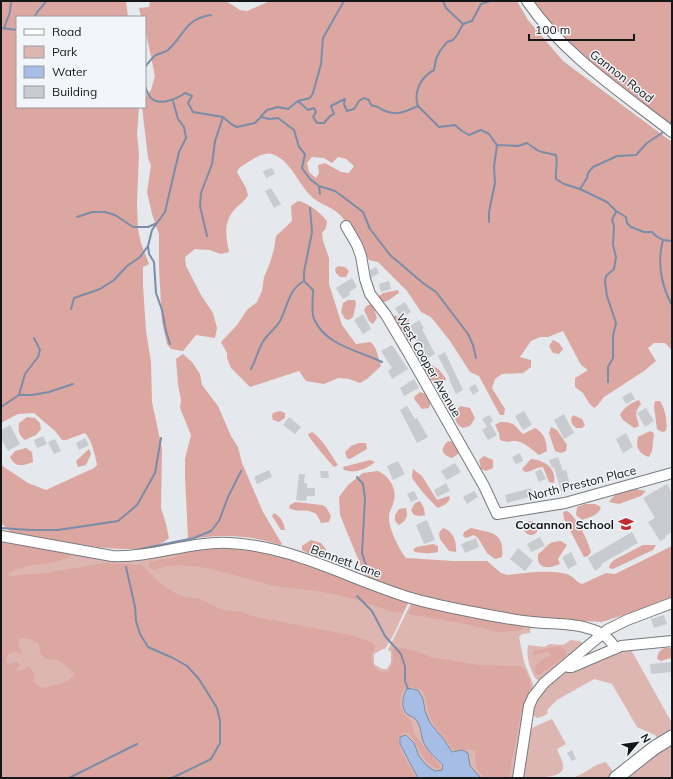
<svg xmlns="http://www.w3.org/2000/svg" width="673" height="779" font-family="Mulish,sans-serif">
	<style>
		.green { fill: #ddb6b2 }
		.forest { fill: #dca7a1; fill-rule: evenodd }
		.water { fill: #a6bee6; stroke: #7a8ca8 }
		.lines { fill: none; stroke-linecap: round; stroke-linejoin: round }
		.stream { stroke: #7a8ca8; stroke-width: 2 }
		.building { fill: #c8cbcf }
		.minor-casing { stroke: #787a7e; stroke-width: 12 }
		.major-casing { stroke: #787a7e; stroke-width: 15 }
		.minor { stroke: #fff; stroke-width: 10 }
		.major { stroke: #fff; stroke-width: 13 }
		.labels { text-anchor: middle; dominant-baseline: central; stroke-width: 3; stroke-linejoin: round; paint-order: stroke }
		.street-label { font-size: 12px; fill: #151617; stroke: #f2f5f9 }
		.poi-label { font-size: 12px; font-weight: bold; fill: #151617; stroke: #f2f5f9; text-anchor: end }
	</style>
	<rect width="100%" height="100%" fill="#e5e8ec"/>
	<path class="green" d="M1,540L116,559L184,550L228,546L255,549L286,556L409,601L394,634L385,649H383L374,654V664L382,669H387L391,662V652L388,650L411,603L531,624L530,633L522,634L519,637L524,662L533,684V688L529,697L514,778H1Z
		M571,640L580,641L584,645L541,681L536,679C530,670 526,657 528,645L544,647L550,644L563,645Z
		M630,648L672,723V732L659,740L655,735L637,727L612,684L594,679L557,700L547,710L548,713L544,716L537,718C531,715 533,710 534,705C536,699 539,693 543,688C558,672 608,653 630,648Z
		M552,719L566,744L557,749C559,755 564,762 563,768C562,779 532,778 522,778L529,731L534,727Z
		M672,742V778H623Z
		M606,762L614,773L609,778H572C584,775 593,764 606,762Z"/>
	<path class="forest" d="M1,1H126L128,17H17V107H139L137,134L139,153L137,203L138,229L141,243L149,264L143,267V285L146,331L151,362L152,402L162,449L161,508L166,524L169,538C146,561 69,542 40,537C32,535 23,536 15,534C9,532 6,527 1,523V465L28,483L46,490L94,468L97,465C95,454 92,441 85,433L66,440H62L55,431L34,413L18,414L1,423Z
		M150,1H226L240,10L247,11L270,1H517L528,20L563,61L672,142V350L665,343H654L648,348L656,361L644,371L604,397L597,406L594,408L589,403L583,393L575,387V378L588,370L581,365L563,331L548,337H540L531,341L520,357L531,360V367L523,373L502,374L495,379L492,388L505,409L504,415H500L479,376L470,372L450,341L431,317L421,312L407,291L378,262L369,260C358,247 353,229 341,216C332,206 317,204 309,194C298,182 289,159 272,154C261,151 248,163 239,168L237,172L246,188L248,195C245,201 240,204 235,209C223,222 226,236 229,252L221,254L209,250L195,249L185,257L186,266L201,295L213,313L217,328L215,338L196,335L183,351L171,349L167,344L162,322L159,268V234L152,214L147,192L151,165L148,158L142,107H145V98L151,90L155,76L145,28V17H141L139,8L149,7ZM312,157L324,158L332,163L338,157L346,159L354,166L349,173L341,172L325,163L318,165L319,173L316,178L309,172L307,163Z
		M533,1H672V125L582,56L554,28Z
		M298,201C307,202 321,213 327,221L326,228L322,233L323,241L329,258V284L342,325L356,344L370,342C377,346 378,358 381,366L367,379L360,383L349,379L338,378L324,384L306,381L299,371L250,387L231,368L227,358V353L221,342L237,325L247,310L257,302L262,291L264,277L270,263L274,249L276,236L292,221L291,206Z
		M338,266L345,267L349,271L346,277H340L336,273L335,269Z
		M398,290L399,293C392,297 386,305 379,301V296L383,293Z
		M348,300H355L356,304L353,317L349,320L345,319L341,312L343,303Z
		M371,304L374,309L377,318L373,324L369,321L364,310L366,306Z
		M395,315L402,321L408,318L410,322L408,327L413,340L411,343L405,341L393,318Z
		M553,340L559,343L563,349L559,354L553,353L549,346Z
		M183,354L192,362L200,374L202,385L218,406L231,436L238,447L242,463L263,512L282,544L280,545C251,535 221,534 191,539L188,538L185,476V459L191,435L180,408L181,400L178,384L176,359Z
		M427,364C436,366 441,371 446,379L443,383C432,383 424,378 422,366Z
		M420,392L426,394L431,401L429,408L422,409L414,399L415,396Z
		M639,400L641,404C633,414 637,415 639,426L634,428L623,420L620,415C623,408 632,402 639,400Z
		M655,401H660C665,408 668,423 666,431L662,432L657,429L654,407Z
		M460,406L470,408L475,418L470,426L463,428C453,423 454,415 460,406Z
		M280,411L285,413V418L279,422L273,420L272,416L273,413Z
		M573,415L582,419L585,425L582,428H576L572,424L571,419Z
		M27,417L35,418L40,423L41,429L36,435L25,440C19,436 18,430 19,423Z
		M500,422C515,422 513,424 523,434L535,428C545,434 546,440 547,451L539,455C532,450 525,442 516,441C509,441 508,443 500,440L499,433L495,425Z
		M551,427L557,430L567,445L566,451L561,453L555,451L549,433Z
		M650,431L654,433L652,451L649,457C639,454 635,447 638,437Z
		M312,432C322,438 331,455 338,465L334,467C329,461 309,439 308,434Z
		M448,441L453,442L458,448V454L452,458C441,454 440,449 448,441Z
		M359,443H366L367,449L350,459L347,458L345,452L351,446Z
		M26,448L32,452L33,462C23,466 15,468 10,457L15,451Z
		M89,449L91,454L86,465L78,467L76,461Z
		M484,456L493,460V468L486,471L481,469L479,460Z
		M531,459C544,460 557,468 554,483L549,482L543,467C536,467 532,472 525,472L522,469Z
		M370,460L375,462C366,469 355,474 344,470L343,467Z
		M413,469L422,476L437,500L449,496L450,499L446,504L438,508C433,504 412,481 412,476C412,474 413,471 413,469Z
		M378,471C391,477 398,491 393,504C392,508 389,512 389,516C388,528 399,549 406,558L453,561H487L501,573L508,575C523,573 555,569 569,575C574,577 576,582 582,584L606,573L615,574L672,546V597L633,612L602,622L530,618L484,610L441,601L406,591L365,576L340,515L339,497L348,485L363,473Z
		M636,489L646,491L641,496L619,504L609,502C615,492 625,491 636,489Z
		M420,501L424,508L425,515L421,516L414,515L411,510L415,503Z
		M295,502L322,505L326,507L331,516L329,522L321,523C320,521 318,516 316,514C308,508 297,513 289,508L290,505Z
		M585,504H595L601,507C598,516 590,517 582,520L576,515L577,507Z
		M406,508C408,516 407,520 399,525L395,521V515L399,509Z
		M567,511C577,517 588,541 591,552L588,556L584,557L564,519L563,512Z
		M274,513C281,517 284,522 285,530H281L272,516Z
		M524 528a7 7 0 1 1 14 0a7 7 0 1 1-14 0Z
		M443,528C453,531 457,541 456,552L449,551L440,539L439,533Z
		M471,528C490,533 505,531 502,557L495,559L487,553L478,538L474,535L466,538L463,536L464,532Z
		M311,540L321,543L327,551L322,557L313,556L302,550V546Z
		M561,541L567,545L558,559L560,564C549,569 536,570 538,554C549,546 546,542 561,541Z
		M1,543L74,553C62,567 25,561 8,574L9,576L45,573L105,563L142,565L160,583L173,592L185,597L200,599L223,610L242,612L252,616L350,635L372,642L375,645V650L371,654C371,664 377,676 389,671C393,663 394,658 392,650L396,647L416,651L431,657L479,665L520,666L524,669L530,680V689L521,712L509,778H486C473,766 476,767 475,750C466,748 458,752 452,749C446,739 437,731 432,721C426,711 428,698 421,689L408,687L404,689L401,694L400,705L404,714L412,722L414,734L441,767L437,769C423,763 418,747 411,735L408,733H404L398,738L401,751L416,778H1ZM20,638L30,639L39,644L40,653L46,659L57,660L68,667L75,674C66,685 55,684 42,688L35,683L34,674L30,666L22,670L16,671L20,665L17,661L10,664L6,662L8,654L15,652L23,654L18,644Z
		M433,544L438,546V552C430,554 423,553 415,552L413,550L416,547Z
		M643,545H656L653,550L613,569L609,568L610,564L614,560Z
		M209,548L252,551L284,558L346,579L408,603L403,613L394,612C374,606 354,598 333,594C315,590 295,589 276,586C243,580 187,555 155,570L149,568V562L171,558L185,551Z
		M412,604L524,626L523,629L518,631L498,632L461,623L413,615L408,614Z
		M559,646L566,651V656L539,675L535,673V666L542,660L551,655L550,653L545,652L533,656L532,654L534,651Z
		M665,648H672V661L670,658L661,661L657,659C658,653 659,650 665,648Z"/>
	<path class="water" d="M407,688L418,690L423,699L425,711L430,723L445,741L452,752L462,750L468,753L470,766L481,778H418L400,744V737L406,735L414,743L419,756L427,766L435,771L442,770L443,765C436,758 427,751 423,741C421,734 421,728 417,721C415,717 411,717 407,714C400,707 403,696 407,688Z"/>
	<g class="lines">
		<path class="stream" d="M443,1L446,8L463,24
			M35,17C36,11 43,7 46,1
			M1,28L17,30
			M4,28L10,12L11,1
			M145,67C148,63 152,58 156,55C160,53 164,53 168,50C185,35 184,19 211,15
			M145,86C146,89 148,95 151,98C159,106 177,99 185,93L192,96L188,103L193,112L223,117L231,124L237,127L255,123L267,110L278,107L288,109L298,101L308,110L314,108L316,112L313,117L317,123H324L330,116L334,114L331,106L345,99L344,104L347,111L354,109L359,101L364,98L369,100L371,105C377,106 379,107 383,110C396,117 406,111 418,106L439,127L455,125L462,131L469,135L481,130L489,134L497,145L518,146L527,143C532,146 537,151 542,152C547,153 552,154 556,155C558,164 555,170 556,179L564,184L580,189L607,202L616,211L626,217L627,223L631,227L644,232H652L656,236L663,240L672,241
			M298,101L310,98L313,93L321,64L323,38L344,1
			M418,106C413,92 421,77 434,70L436,59L440,51L447,42L453,40L457,35L463,24L472,21L481,4L490,1
			M261,117L269,119L278,118L294,130L299,147L305,154L302,168L310,179L319,186L320,194
			M671,122L672,121
			M319,186L335,191L342,196L363,212L370,229L390,255L423,283L436,292L468,334L473,345L476,358
			M580,189L587,178L588,173L593,167L617,156L636,155L647,143L662,133
			M310,208L312,232L304,272V281L313,290C313,299 311,311 314,319C326,346 358,350 382,362
			M77,217L92,212H105L115,215L133,227H148L157,223
			M489,222V212L495,183L494,167L497,145
			M207,236L200,206L201,193L212,164L215,141L223,117
			M663,240C657,261 661,286 672,305
			M148,246L149,254L154,262L156,293L162,310L166,331L170,344
			M71,309L74,298L100,289L114,280L127,266L140,257L148,246L152,230L165,212L179,152L186,138L184,127L178,119L173,101
			M251,369C256,360 258,349 264,340C269,333 276,328 280,321C288,306 288,290 304,281
			M608,382V367L613,358V336L616,323L607,296L605,282L606,276L614,269L616,257L613,245L614,226L612,220L616,212
			M19,395L25,374L38,357L40,350L34,338
			M1,407L19,395H32L49,392L73,384
			M357,477L363,484L365,498L362,553L368,572
			M1,528L31,530H58L118,521L137,505L155,473L161,438
			M136,550L194,538L211,531L219,521L228,497L241,471
			M126,567L135,607L136,621L140,634L148,647L173,658L187,666L199,679L217,708L220,721V743L211,759L172,778
			M357,596L372,611L385,636L401,654L405,667V681L408,689
			M69,778L137,744"/>
	</g>
	<path class="building" d="M272,168L275,174L266,178L263,171Z
		M271,188L281,204L274,208L265,191Z
		M376,267L379,273L371,278L370,270Z
		M352,278L357,287L349,292L350,295L343,299L336,288Z
		M389,281L391,289L381,292L379,284Z
		M405,302L411,312L401,318L395,308Z
		M363,314L371,329L363,334L354,320Z
		M419,320L424,328L422,329L435,354L426,359L414,337L416,336L410,326Z
		M392,345L408,369L392,379L388,371L392,368L381,351Z
		M445,352L463,390L456,394L449,379H450L438,356Z
		M414,379L419,388L404,396L400,388Z
		M475,384L479,391L473,395L469,388Z
		M631,392L635,399L626,404L622,397Z
		M407,406L415,419L417,418L428,437L417,443L400,410Z
		M646,408L654,421L645,427L637,413Z
		M524,411L532,425L523,430L515,416Z
		M564,414L574,433L564,439L554,420Z
		M490,415L493,421L490,423L497,435L488,440L482,430L487,427L482,419Z
		M289,417L301,427L295,434L283,425Z
		M10,425L20,444L8,451L1,438V430Z
		M626,433L633,447L623,453L616,439Z
		M43,436L47,444L37,448L34,440Z
		M85,438L89,445L79,450L76,443Z
		M55,439L61,451L54,454L48,442Z
		M520,453L523,461L516,464L512,457Z
		M558,457L563,471L566,470L571,488L561,491L554,467L552,468L549,460Z
		M398,461L405,474L393,480L387,466Z
		M455,463L461,472L447,480L441,471Z
		M541,469L546,479L539,482L535,472Z
		M269,470L272,477L257,484L254,477Z
		M320,471H328L329,478H321Z
		M299,474H305L304,483H307V488H315V496H307L306,501L296,500Z
		M446,483L450,491L437,497L434,490Z
		M667,484L672,493V532L665,536L666,538L660,541L648,522L655,518L643,498Z
		M531,488L533,496L507,503L505,495Z
		M414,491L418,499L411,502L407,494Z
		M474,491L478,497L467,504L463,497Z
		M427,520L435,540L424,544L416,525Z
		M632,532L638,543L601,564L602,566L595,571L588,558Z
		M540,537L545,546L531,552L527,544Z
		M476,538L479,547L465,553L461,544Z
		M518,548L533,561L525,571L510,559Z
		M571,552L577,564L568,569L562,557Z
		M664,615L667,624L654,628L651,619Z
		M672,662V672L651,674L650,664Z
		M572,750L576,759L572,761L567,753Z"/>
	<g class="lines">
		<g class="minor-casing">
			<path id="minor" d="M527,1C564,55 621,92 672,132
				M346,226L357,245L361,256L365,279L370,294L386,315L409,354L484,486L497,514L565,503L672,473
				M1,536L112,556C152,558 190,541 229,543C294,546 351,580 411,598C431,604 453,608 473,612C493,616 513,620 533,622C548,624 573,623 587,628C599,631 610,637 615,649
				M566,665L568,667H572L621,646L672,641
				M518,778L529,706L533,697L544,683L607,630L627,620L672,603"/>
		</g>
		<g class="major-casing">
			<path id="major" d="M616,778L654,748L672,737"/>
		</g>
		<use href="#minor" class="minor"/>
		<use href="#major" class="major"/>
	</g>
	<defs>
		<g id="school-bare" transform="scale(1.2)"><path d="M0-5L7-2L0 1L-7-2ZM-4 1L0 2.5L4 1V4Q0 6-4 4Z" fill="#bd2e2e" stroke="#f2f5f9" stroke-width="2.5" paint-order="stroke"/></g>
	</defs>
	<g fill-rule="evenodd">
		<use href="#school-bare" x="626" y="524"/>
	</g>
	<g class="labels">
		<g class="street-label">
			<text transform="translate(622 76) rotate(38)">Gannon Road</text>
			<text transform="translate(429 365) rotate(60)">West Cooper Avenue</text>
			<text transform="translate(582 483) rotate(-14)">North Preston Place</text>
			<text transform="translate(346 561) rotate(20)">Bennett Lane</text>
		</g>
		<g class="poi-label">
			<text x="614" y="524">Cocannon School</text>
		</g>
	</g>
	<rect width="673" height="779" fill="none" stroke="#151617" stroke-width="4"/>
	<rect x="16" y="16" width="130" height="92" fill="#f2f5f9" stroke="#9a9c9f"/>
	<rect x="24" y="29" width="20" height="6" fill="#ffffff" stroke="#9a9c9f"/>
	<text x="52" y="36" font-size="12" fill="#151617">Road</text>
	<rect x="24" y="46" width="20" height="12" fill="#ddb6b2" stroke="#9a9c9f"/>
	<text x="52" y="56" font-size="12" fill="#151617">Park</text>
	<rect x="24" y="66" width="20" height="12" fill="#a6bee6" stroke="#9a9c9f"/>
	<text x="52" y="76" font-size="12" fill="#151617">Water</text>
	<rect x="24" y="86" width="20" height="12" fill="#c8cbcf" stroke="#9a9c9f"/>
	<text x="52" y="96" font-size="12" fill="#151617">Building</text>
	<g transform="translate(637 743) rotate(61)" stroke="#f2f5f9" stroke-width="3" paint-order="stroke">
	<path d="M0-3L7 15L0 10L-7 15Z" fill="#151617"/>
	<text y="-6" font-size="11" font-weight="bold" text-anchor="middle" fill="#151617">N</text>
	</g>
	<path d="M529 34v6h105v-6" fill="none" stroke="#151617" stroke-width="2"/>
	<text x="535" y="34" font-size="12" fill="#151617" stroke="#f2f5f9" stroke-width="3" paint-order="stroke">100 m</text>
</svg>
